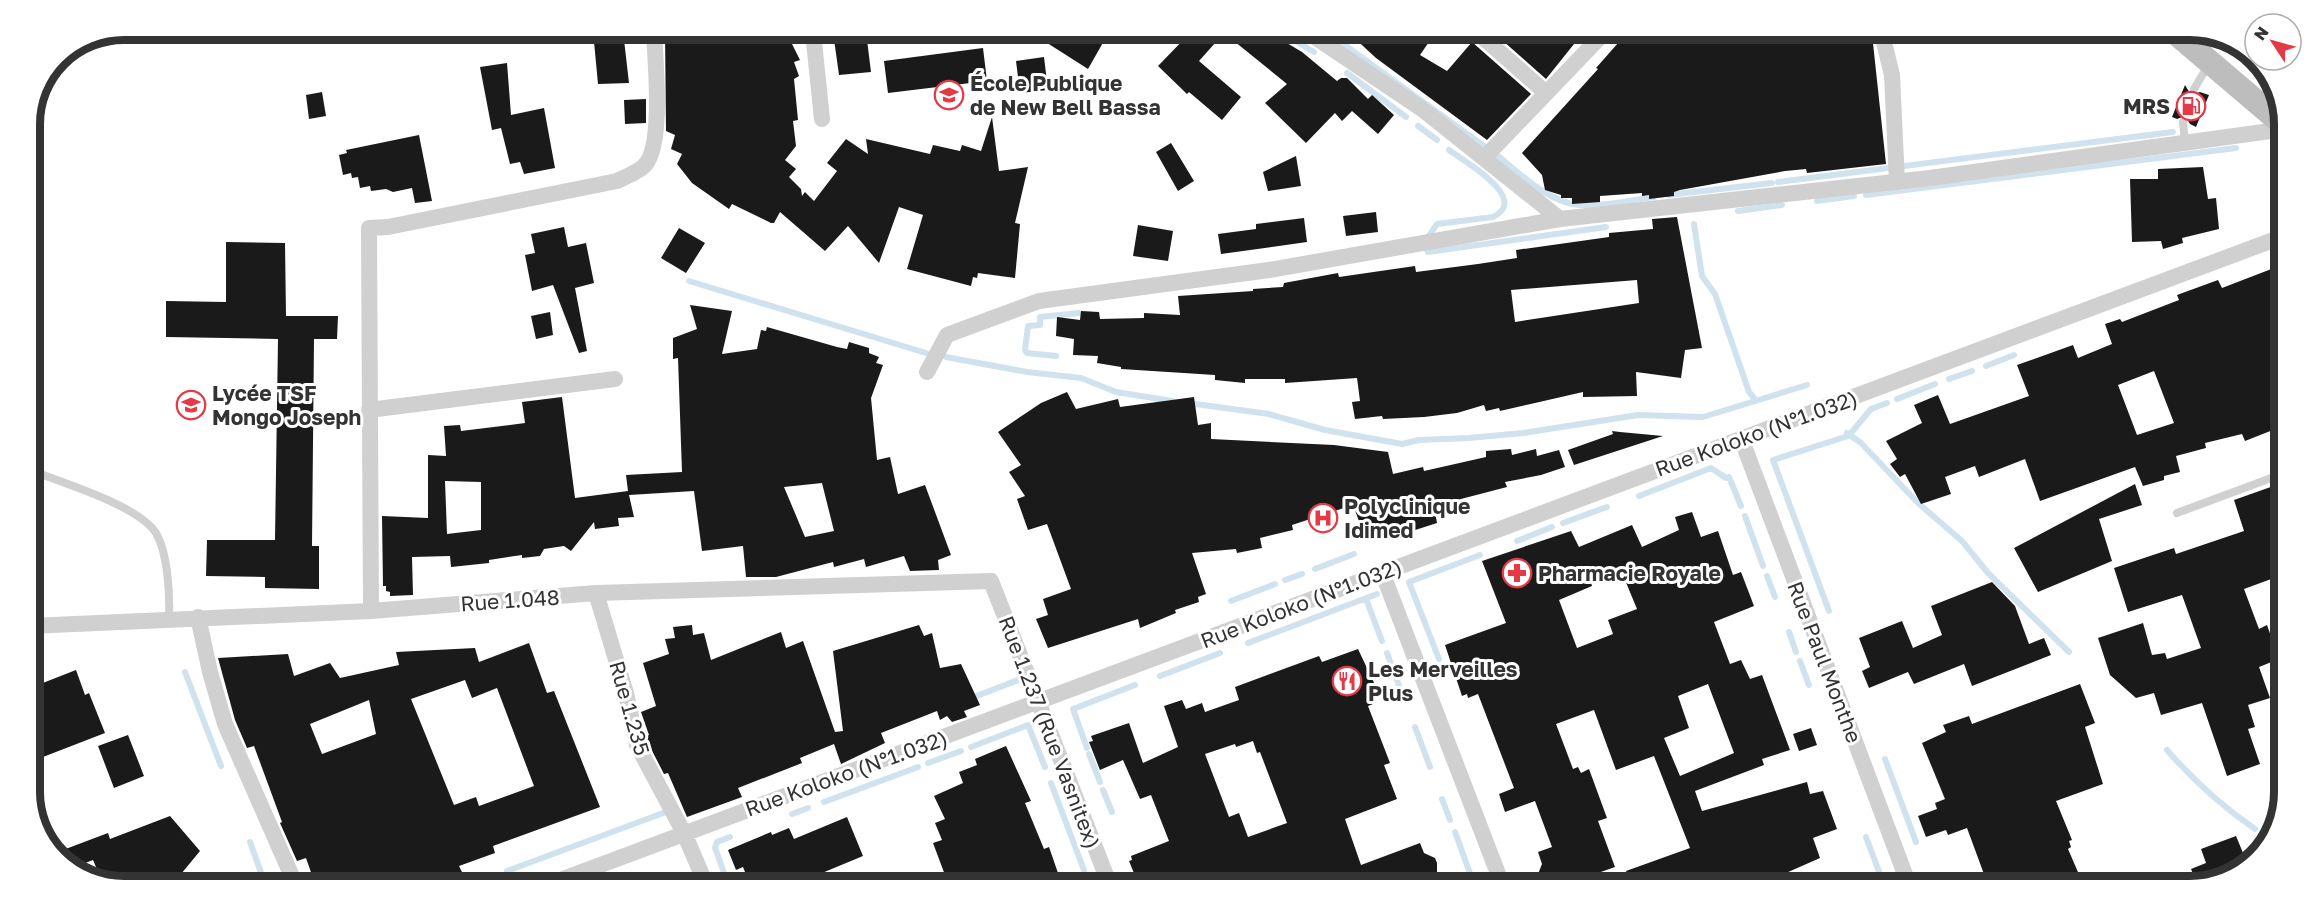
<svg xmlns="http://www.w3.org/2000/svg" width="2315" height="916" font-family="'Golos Text',sans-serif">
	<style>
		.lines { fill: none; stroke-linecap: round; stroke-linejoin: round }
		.stream { stroke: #cfe2ee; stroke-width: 6 }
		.building { fill: #1a1a1a; fill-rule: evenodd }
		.lane { stroke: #d0d0d0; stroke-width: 8 }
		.street { stroke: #d0d0d0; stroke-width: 16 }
		.secondary { stroke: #bdbdbd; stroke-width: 24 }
		.labels { text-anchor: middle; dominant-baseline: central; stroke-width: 6; stroke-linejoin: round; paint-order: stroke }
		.poi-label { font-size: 21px; font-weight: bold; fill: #333; stroke: #fff; text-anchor: start }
		.street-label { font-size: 21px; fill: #333; stroke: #fff }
		.rim { fill: none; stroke: #333; stroke-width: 8 }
	</style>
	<rect width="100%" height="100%" fill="#fff"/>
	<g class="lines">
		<path class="stream" d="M1282,33L1314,52
			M1328,33L1488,149
			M2149,35L2155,39
			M2216,35L2225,42
			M2228,44L2242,55
			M2261,67L2268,72
			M1347,73L1406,117
			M1418,126L1437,140
			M1493,152C1518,171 1547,203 1580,205C1604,207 1630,200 1654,197
			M1778,182L2173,132
			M1668,195L1772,183
			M1866,195L2236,148
			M1817,201L1854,196
			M1738,211L1782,205
			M1694,224L1702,276L1715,294L1749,392L1754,398
			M1426,240L1437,224L1493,217C1531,199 1464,161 1449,150
			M1424,244L1428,252L1606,227
			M689,281L926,353
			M1056,356L1027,353L1025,350L1028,326L1040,325V317L1079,313
			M946,357L1027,372L1081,378L1116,392L1172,401
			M1986,366L2014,355
			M1949,379L1972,371
			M1897,399L1935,384
			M1188,403L1269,414L1325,430L1402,444L1419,440L1469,438L1523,433L1638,415L1703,417L1807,385
			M1847,433L1861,443L1918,503L1962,541L1988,573L2069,652
			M1851,433L1871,409L1887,403
			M1639,496L1711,468L1726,478L1729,477L1741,506
			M1745,516L1763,566
			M1563,523L1607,507
			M1517,541L1552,527
			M1315,569L1354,554
			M1767,576L1775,597
			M1285,580L1302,574
			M1366,599L1382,641
			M1231,601L1275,584
			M1829,611L1773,460L1848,436
			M1789,632L1796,652
			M1248,643L1377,594
			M1387,653L1404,699
			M1439,659L1409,582L1480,555
			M1800,661L1809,685
			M185,672L221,766
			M1160,676L1220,653
			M969,699L1026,677
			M1415,727L1430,767
			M971,747L1028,725L1045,767
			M1087,748L1073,709L1135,685
			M2167,750C2193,780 2223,807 2255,829
			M1089,754L1100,782
			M1885,759L1916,842
			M928,763L961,751
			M1051,783L1084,870
			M1103,790L1112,812
			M1442,799L1450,820
			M824,802L918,767
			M792,814L808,808
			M1455,832L1471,876
			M1866,837L1884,885
			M250,842L264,881
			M507,871L666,812
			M727,881L715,848L717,842L730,837"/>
	</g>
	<path class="building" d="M593,31H623L629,83L598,84Z
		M665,31L786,32L800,60L794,62L799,76L794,79L798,120L793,121L796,146L785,160L796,169L789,177L801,189L802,196L805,192L814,201L837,171L827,163L846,139L868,154L866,139L930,154L933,145L960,151L962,145L981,151L992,117L999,171L1028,167L1015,223L1020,224L1015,278L978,273L977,278L973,277L971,286L907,269L923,215L899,207L879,263L848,226L825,251L780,212L774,223H771L732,204L729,209L692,183L677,164L682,154L671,149L675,135L666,131Z
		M833,32H866L871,72L839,75Z
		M1030,32H1109L1088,69Z
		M1190,33H1270L1302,52L1337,81L1341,78H1347L1368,99L1372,95L1394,115L1378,134L1352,111L1342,121L1335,113L1306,143L1265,103L1287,84L1224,33L1199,61L1241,97L1222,120L1189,92L1187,94L1158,66Z
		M1349,33H1435L1420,55L1447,71L1472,42L1531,94L1487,140L1376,58Z
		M1494,33L1567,34H1582L1546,79Z
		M1626,34H1872L1886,164L1807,173L1806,169L1785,171L1680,190L1674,192V196L1649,199V195L1642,196V193L1600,196V202L1572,204V198H1561V195L1545,190L1542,175L1522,153L1598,69L1596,68Z
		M983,48L987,81L888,93L884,61Z
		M1044,57L1048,90L1020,93L1016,61Z
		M507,63L511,115L544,108L555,168L524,174L520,162L510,164L501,128L492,130L480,67Z
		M2185,85L2191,95L2200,92L2209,95L2196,127L2190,124L2185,116L2177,119L2172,117Z
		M322,92L326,116L309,119L306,95Z
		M646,99V123L625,124L624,100Z
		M419,135L432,201L415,203L412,188L393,192L386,189L371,191L370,186L360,188L358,177L352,178L351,173L343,175L339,155L347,153L346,150Z
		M1171,143L1194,181L1178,191L1156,152Z
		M1296,156L1301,186L1268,191L1263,172Z
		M2203,167L2208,199L2216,198L2219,229L2182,238L2183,243L2163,249L2161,241L2132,242L2130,179H2158V169Z
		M1376,212L1378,232L1346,236L1343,216Z
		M1677,217L1702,348L1685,350L1681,378L1636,372L1637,396L1583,397V392L1500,411L1499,408L1486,411L1484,405L1457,413L1424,417L1383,419L1382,416L1355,419L1352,402L1360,401L1357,378L1285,383V379H1245V383L1215,380V375L1121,369V367L1097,363L1098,356L1073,355L1074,339L1056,336L1057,317L1080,320L1081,311L1099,312L1100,319L1144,318V313L1180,315L1178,296L1253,291V289L1283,287L1284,283L1338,273L1339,277L1415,266L1416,272L1478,264L1517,258L1516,250L1609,237V233L1653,229L1652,219ZM1637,280L1639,303L1515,322L1511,290Z
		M1304,218L1307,242L1221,254L1218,234L1256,229V224Z
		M1138,225L1173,231L1168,261L1133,256Z
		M564,227L568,247L586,243L594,283L575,288L587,351L579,353L553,285L532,291L525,255L535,253L531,234Z
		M679,228L705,243L686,273L661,258Z
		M226,242L285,243L286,316H338L337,339H314L312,546H319V589L265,588V577L206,576L207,540H275L278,339L166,337V301L226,302Z
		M2274,268L2279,283L2284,284L2283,426L2245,441L2242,434L2205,443L2206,448L2176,456L2180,472L2164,476V480L2143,486L2135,467L2040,501L2025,459L1979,477L1975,466L1945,477L1951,494L1921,504L1905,474L1900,477L1890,464L1897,459L1886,441L1922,423L1914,405L1938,395L1950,424L2029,396L2017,365L2073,345L2078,358L2112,344L2105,324L2120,319L2122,322L2179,300L2177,295L2218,280L2222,288ZM2154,371L2174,423L2137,435L2118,385Z
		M690,305L732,311L722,354L757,349L761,330L766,331L767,327L837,347L847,349L849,342L869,348V353L879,357L876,363L883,365L871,398L877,460L890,457L898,494L925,485L951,555L938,560L939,570L910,571L904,556L866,567L864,559L834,567L833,562L776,577H746L743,546L702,551L694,491L629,495L634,517L618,518L619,526L595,529L594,522L571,551L564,546L544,549L540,556L522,558V555L489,560V563L451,567L450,556L412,557L413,595L390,596V592L386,591V586H383L382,516L428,518V455L446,456L444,426L460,425L461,431L525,423L522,402L562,397L575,498L628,491L626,475L682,472L678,358L673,359V338L697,329ZM445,481L481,482V530L447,534ZM822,483L834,531L805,537L784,487Z
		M550,312L553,335L536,339L531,316Z
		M1067,392L1076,409L1118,399L1120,407L1194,397L1198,425L1211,423V439L1334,445L1388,452L1393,474L1423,467L1424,471L1486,457V451L1511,449L1512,455L1536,449L1537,456L1559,450L1565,467L1541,475L1505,482L1507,487L1434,506L1437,523L1409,532L1408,524L1366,540L1353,505L1292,525L1293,530L1260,538L1262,548L1237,553L1236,549L1192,553L1206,594L1198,597L1199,602L1175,610L1176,613L1140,628L1138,619L1048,648L1036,619L1048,615L1043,599L1071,589L1047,524L1028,530L1017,499L1025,496L1009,472L1021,465L998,432L1041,403Z
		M1612,431L1620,432L1663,436L1574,465L1568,450L1613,434Z
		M2282,483V575L2244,589L2259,629L2267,625L2279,659L2259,667L2270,698L2248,705L2255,727L2248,729L2260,764L2227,776L2202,703L2161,715L2154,693L2136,698L2110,675L2098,638L2143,623L2152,655L2165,653L2167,659L2201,648L2182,595L2128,612L2114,568L2174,548L2176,554L2244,531L2234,500Z
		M2135,484L2142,505L2099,519L2112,561L2038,592L2014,548Z
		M1692,512L1701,537L1718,531L1733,575L1741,572L1754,606L1714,622L1730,664L1741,660L1750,679L1762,675L1790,750L1762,759L1764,765L1695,791L1702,811L1807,782L1810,794L1823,791L1837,829L1813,838L1820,858L1759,885H1631L1626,871L1690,848L1654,756L1616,770L1594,710L1556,724L1573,769L1578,767L1581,773L1589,769L1607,818L1598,821L1615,867L1567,884H1549L1546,878L1538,874L1542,864L1538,852L1552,847L1535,801L1505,812L1499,794L1514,788L1478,694L1468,698L1467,694L1462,696L1445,645L1506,623L1482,561L1571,531L1579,547L1632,525L1642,547L1679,530L1675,517ZM1620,568L1637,609L1608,620L1613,634L1577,648L1559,600L1592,586L1590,579ZM1708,684L1734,753L1680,776L1664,738L1689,728L1678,696Z
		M1992,582L2015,606L2029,644L2044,638L2051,655L1972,686L1964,664L1914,684L1908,672L1869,688L1862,671L1870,667L1859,638L1902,621L1913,648L1942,635L1931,606Z
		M692,625L693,635L704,633L711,660L781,632L786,648L803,641L835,732L843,731L833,651L919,625L924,636L932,633L940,668L961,664L980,705L964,711L967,717L952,722L947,716L940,720L937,711L881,733L885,743L841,764L834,744L800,758L802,763L738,788L742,797L687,817L668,773L664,774L647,741L646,736L649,735L641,712L656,706L643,663L669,654L665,639L675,638L673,627Z
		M529,643L547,693L554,691L600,807L493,846L495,853L459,866L462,872L437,882L314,881L306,858L297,861L280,823L282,822L254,746L247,748L235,720L218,658L288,654L294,676L330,663L340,678L399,665L396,652L475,648L479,662ZM465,680L472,698L497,688L534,786L479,806L476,797L454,805L411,699ZM369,700L376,734L322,754L310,724Z
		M1358,649L1376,687L1368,690L1373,704L1368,706L1390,763L1384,765L1397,799L1345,819L1361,865L1420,843L1424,853L1435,858L1437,863V884L1138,883L1129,861L1132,860L1131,856L1169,841L1151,795L1140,799L1123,760L1100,770L1089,742L1093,741L1091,736L1129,723L1143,763L1178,747L1164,706L1182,700L1186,709L1202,703L1205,712L1239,700L1235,687L1319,656L1322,662ZM1253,741L1257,753L1260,752L1287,823L1248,837L1239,813L1229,817L1205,754L1235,744L1236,747Z
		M76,670L85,695L89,693L105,733L30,762V688Z
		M2080,684L2095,723L2085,727L2103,784L2056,801L2072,840L2069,841L2071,847L2068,849L2084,886L1988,885L1967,828L1948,835L1946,830L1926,837L1918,816L1937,809L1935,803L1945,799L1922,743L1946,732L1943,725L1969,716L1972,724Z
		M1811,728L1817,745L1799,751L1793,734Z
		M128,735L144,776L114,788L98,746Z
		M1006,746L1031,801L1025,803L1044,849L1049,847L1058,873L1049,876L1051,883H997L995,875L975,883H948L933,843L942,840L935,823L945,819L934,796L963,783L959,772L977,765L975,759Z
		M170,816L200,851L181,874L157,875L159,881H102L93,860L75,867L55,853L108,833L110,839Z
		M847,817L863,856L822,873L826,883L749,882L743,867L736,870L728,850L771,832L772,835L789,828L794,839Z
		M2236,836L2248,865L2244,870L2197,884L2191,869L2206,863L2201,849Z"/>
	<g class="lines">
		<path class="lane" d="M2194,89L2209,64
			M2183,122L2185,143
			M30,470C62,483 138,505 156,533C168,554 170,595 169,619
			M2177,513L2282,474"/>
		<path class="street" d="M813,32L822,119
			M1309,33L1422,109L1560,219
			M1478,33L1545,92
			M1882,34L1892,75L1897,182
			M1485,157L1603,34
			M927,372L947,335L1039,301L1269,270L1560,219L1930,178L2285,129
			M369,410L615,379
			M1741,438L1909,885
			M1382,572L1502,884
			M596,593L626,693L637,745L684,833L705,882
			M371,611L369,228L388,227L617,181C625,177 639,172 645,165C664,145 655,59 654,31
			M198,617L210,672L225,724L294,881
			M30,626L371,611L596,593L991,581L1109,883
			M555,882L2284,236"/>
		<path class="secondary" d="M2178,35L2285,126"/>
	</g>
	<defs>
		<g id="school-ring" transform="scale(1.5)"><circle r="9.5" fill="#fff" stroke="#e63946" stroke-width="1.5"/><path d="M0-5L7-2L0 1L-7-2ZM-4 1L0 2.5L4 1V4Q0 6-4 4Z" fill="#e63946"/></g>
		<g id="fuel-ring" transform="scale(1.5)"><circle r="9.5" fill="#fff" stroke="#e63946" stroke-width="1.5"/><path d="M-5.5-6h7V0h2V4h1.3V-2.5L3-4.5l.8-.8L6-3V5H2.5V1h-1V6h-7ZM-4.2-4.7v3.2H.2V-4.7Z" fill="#e63946"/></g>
		<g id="hospital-ring" transform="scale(1.5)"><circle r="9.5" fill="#fff" stroke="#e63946" stroke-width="1.5"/><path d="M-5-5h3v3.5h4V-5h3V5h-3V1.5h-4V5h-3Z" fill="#e63946"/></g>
		<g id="pharmacy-ring" transform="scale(1.5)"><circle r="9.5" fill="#fff" stroke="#e63946" stroke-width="1.5"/><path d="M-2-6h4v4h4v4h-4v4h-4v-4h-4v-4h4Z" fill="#e63946"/></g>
		<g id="restaurant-ring" transform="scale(1.5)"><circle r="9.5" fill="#fff" stroke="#e63946" stroke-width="1.5"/><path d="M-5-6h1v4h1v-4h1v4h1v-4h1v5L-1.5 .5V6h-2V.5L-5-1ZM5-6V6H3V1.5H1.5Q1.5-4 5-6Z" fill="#e63946"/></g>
	</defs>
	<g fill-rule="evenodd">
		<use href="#school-ring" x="949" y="95"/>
		<use href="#fuel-ring" x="2191" y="106"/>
		<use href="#school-ring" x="191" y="405"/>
		<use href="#hospital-ring" x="1323" y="518"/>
		<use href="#pharmacy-ring" x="1517" y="573"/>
		<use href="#restaurant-ring" x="1347" y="681"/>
	</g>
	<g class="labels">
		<g class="poi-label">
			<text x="970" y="83">École Publique<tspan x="970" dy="24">de New Bell Bassa</tspan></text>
			<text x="2170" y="106" text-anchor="end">MRS</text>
			<text x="212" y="393">Lycée TSF<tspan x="212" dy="24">Mongo Joseph</tspan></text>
			<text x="1344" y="506">Polyclinique<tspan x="1344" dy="24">Idimed</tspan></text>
			<text x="1538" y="573">Pharmacie Royale</text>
			<text x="1368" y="669">Les Merveilles<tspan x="1368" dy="24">Plus</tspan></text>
		</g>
		<g class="street-label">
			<text transform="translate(1756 433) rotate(-20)">Rue Koloko (N°1.032)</text>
			<text transform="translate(510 600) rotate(-4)">Rue 1.048</text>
			<text transform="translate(1301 603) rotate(-21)">Rue Koloko (N°1.032)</text>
			<text transform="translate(1825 662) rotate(69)">Rue Paul Monthe</text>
			<text transform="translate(630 708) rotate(74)">Rue 1.235</text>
			<text transform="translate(1050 732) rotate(69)">Rue 1.237 (Rue Vasnitex)</text>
			<text transform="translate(846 773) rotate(-20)">Rue Koloko (N°1.032)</text>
		</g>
	</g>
	<path d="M0 0H2315V916H0ZM124 40H2190A84 84 0 0 1 2274 124V792A84 84 0 0 1 2190 876H124A84 84 0 0 1 40 792V124A84 84 0 0 1 124 40Z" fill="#fff" fill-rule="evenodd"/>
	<path class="rim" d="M124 40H2190A84 84 0 0 1 2274 124V792A84 84 0 0 1 2190 876H124A84 84 0 0 1 40 792V124A84 84 0 0 1 124 40Z"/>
	<g transform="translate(2273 42) rotate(306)"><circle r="28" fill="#ffffff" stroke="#adadad" stroke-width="1.5"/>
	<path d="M0-4.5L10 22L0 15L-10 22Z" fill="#e63946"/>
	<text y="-9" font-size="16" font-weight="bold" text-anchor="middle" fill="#333333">N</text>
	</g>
</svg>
